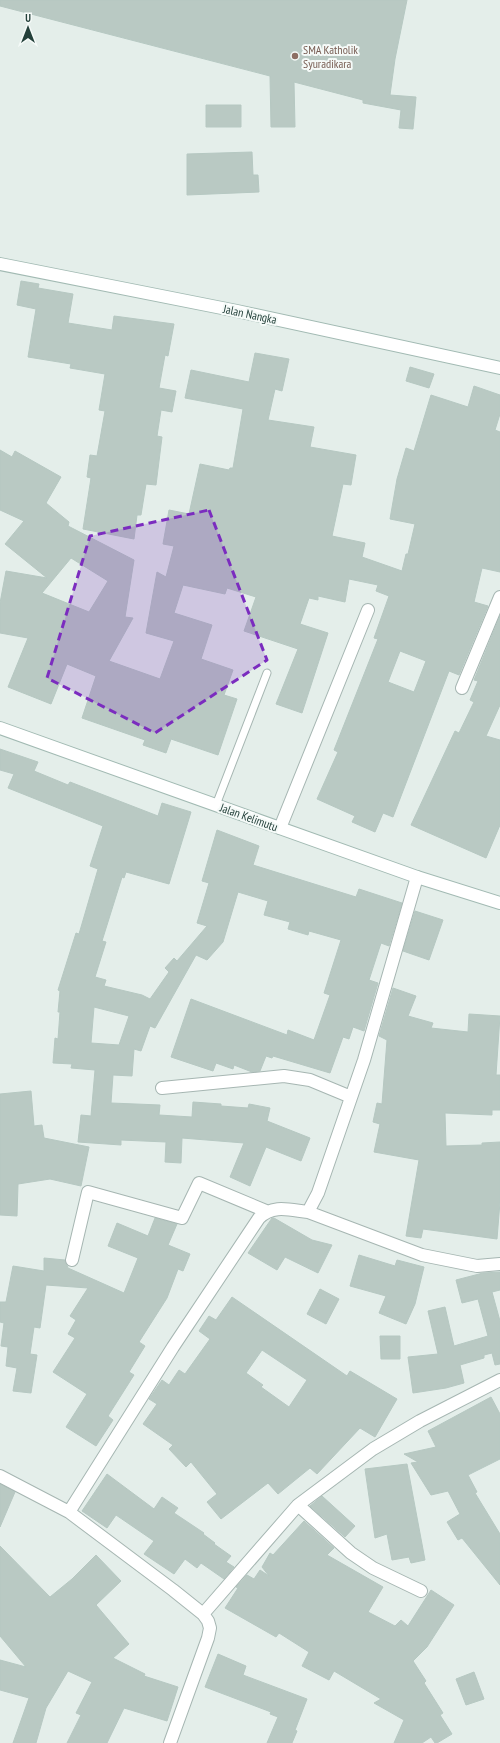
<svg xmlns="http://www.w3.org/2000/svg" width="500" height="1743" font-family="'PT Sans Narrow',sans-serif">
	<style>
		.building { fill: #b9c9c3; stroke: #b6c8c2; fill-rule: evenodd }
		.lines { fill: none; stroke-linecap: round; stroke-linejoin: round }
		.lane-casing { stroke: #a6b6b2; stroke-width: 9 }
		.street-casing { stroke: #a6b6b2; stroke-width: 14 }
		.secondary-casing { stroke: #a2bab3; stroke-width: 14 }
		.lane { stroke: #fff; stroke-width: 7 }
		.street { stroke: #fff; stroke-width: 12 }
		.secondary { stroke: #fff; stroke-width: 12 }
		.marked { fill: #7b2cbf; fill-opacity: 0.2; stroke: #7b2cbf; stroke-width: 3; stroke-dasharray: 8 5; stroke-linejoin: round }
		.education-dot { fill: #8d6e63; stroke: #f5faf8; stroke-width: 1.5 }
		.labels { text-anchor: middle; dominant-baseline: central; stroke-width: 4; stroke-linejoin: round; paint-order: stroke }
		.education-label { font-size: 12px; fill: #785e54; stroke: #f5faf8; text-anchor: start }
		.street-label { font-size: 12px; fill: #23403a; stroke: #f5faf8 }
	</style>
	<rect width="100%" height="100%" fill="#e4eeea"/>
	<path class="building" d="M0,0H407L395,59L390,95L416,97L413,129L399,128L401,110L363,103V100L294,82L295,127H271L270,76L0,6Z
		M206,105H241V127H206Z
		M252,152L253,175H258L259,192L187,195V154Z
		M21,281L39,284L38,288L73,294L68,323L112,330L114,316L174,324L168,356L165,355L159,388L176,391L172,412L161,410L157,436L162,437L156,485L146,484L141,515H137L134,539L83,529L91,478L87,477L90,455L97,456L105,411L99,410L105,374L70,368L71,364L28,357L36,309L17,305Z
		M255,353L289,359L282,391L275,389L268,420L314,427L310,447L356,455L351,485L343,484L332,536L365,543L362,557L402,571L406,554H408L415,524L390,519L397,479L406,448L414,451L431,395L468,407L474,386L500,395V414L495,430L500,432V572L482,568L474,602L488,606L459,675L449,671L393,817L383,813L375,832L352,822L355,816L317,799L338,752L334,750L378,639L374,638L389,596L376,591L378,585L349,579L345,602L318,596V600L309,598L300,624L328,633L302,713L276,704L298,649L244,631L256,597L227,588L225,594L183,585L174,613L212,625L201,659L233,670L224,695L237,699L218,755L171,739L166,753L143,745L145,740L82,718L96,676L67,664L51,704L8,687L28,638L0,633V603L6,571L47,578L5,544L24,521L0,510V450L12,457L15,451L61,477L46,503L69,522L68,526L134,560L125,617L133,618L109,661L160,679L174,641L146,633L157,572L166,577L174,546L163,544L169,510L189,514L200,464L229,470L230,468H233L243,409L185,398L191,370L249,382ZM71,558L108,581L89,612L42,593ZM400,651L426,661L414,692L388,682Z
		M410,367L434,374L429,388L406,381Z
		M500,616V705L486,736L500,740V825L486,858L411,825L455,731L459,733L474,702L470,700L478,681L474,680Z
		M0,749L38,762L34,771L68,785L70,782L158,816L162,803L191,812L169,884L126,872L124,878L122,877L102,941L106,942L95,977L106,980L104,986L142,995L150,999L169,972L165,968L174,958L177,961L207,926L197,923L209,883L202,881L217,830L259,846L253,865L356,897L359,889L402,903L389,946L381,943L369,980L378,983L364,1031L353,1027L349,1039L343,1037L330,1073L273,1056L272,1058L266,1056L260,1071L252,1072L234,1065L233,1069L216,1063L213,1071L171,1057L191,999L287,1035L288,1030L314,1040L330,995L324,993L341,940L309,931L308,935L288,929L290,922L264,915L268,901L238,892L223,942L207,960L196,955L155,1028L150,1026L141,1051L134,1049L132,1076L113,1075L111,1103L160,1105L159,1115L192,1117L193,1102L221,1104V1106L248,1108L249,1104L270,1108L267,1121L310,1138L301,1161L266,1147L250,1186L230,1177L244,1143L182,1138L181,1163L165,1162L166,1142L121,1140V1145L78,1142L81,1115L91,1116L95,1070L71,1068L72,1064L53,1063L55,1038L58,1039L60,1012H58L60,991L58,990L76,933L79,934L98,869L90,866L103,826L8,788L14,774L0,770ZM94,1007L129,1016L119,1045L91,1043Z
		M415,911L443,920L429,960L403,951Z
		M393,988L416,996L408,1016L433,1023L431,1028L468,1032L469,1014L500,1016L496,1075H500V1110H492V1115L445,1113L446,1146L482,1145V1143L500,1142V1202L497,1239L423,1229L421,1238L406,1236L419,1160L374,1152L380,1124L373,1122L377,1103L382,1104L387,1040L379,1036Z
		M31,1091L34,1126L42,1125L44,1138L89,1147L81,1186L50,1179L18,1184L17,1216L0,1215V1094Z
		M155,1218L177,1224L168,1245L190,1254L183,1271L178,1269L167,1298L139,1342L145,1346L129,1372L134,1375L108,1416L113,1420L96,1446L66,1427L87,1394L53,1372L75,1338L68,1334L76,1320L70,1316L88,1288L46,1285L40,1328L34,1327L30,1354L37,1355L31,1393L13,1391L17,1368L6,1366L8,1347L1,1346L4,1323L0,1322V1302H6L13,1266L44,1271V1258L65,1260L68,1268L124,1293L138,1258L108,1246L117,1223L148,1236Z
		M272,1218H274L312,1240L332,1245L318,1273L285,1257L277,1270L248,1253Z
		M359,1255L395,1266L397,1260L424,1267L415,1304L406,1324L379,1313L386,1296L350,1286Z
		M500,1272V1290L492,1292L500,1321V1364L495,1365L492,1353L484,1355V1358L460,1365L464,1383L446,1388L413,1393L408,1357L438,1354L428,1311L445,1307L454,1346L488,1336L478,1299L462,1303L456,1280L483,1273Z
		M320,1289L339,1299L326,1324L307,1314Z
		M232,1297L347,1376L350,1371L397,1399L375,1437L360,1428L317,1474L310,1468L278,1494L268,1483L221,1519L207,1502L217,1494L191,1462L186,1467L169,1449L173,1445L143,1424L157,1404L149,1399L162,1380L169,1385L179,1370L185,1374L210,1339L199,1331L209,1316L216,1320ZM262,1350L307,1380L289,1407L261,1387L263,1385L246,1373Z
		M380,1336H400V1359H381Z
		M491,1397L500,1414V1459L468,1475L477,1492L475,1493L500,1534V1585L462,1538L458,1540L447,1522L460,1514L448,1491L431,1495L411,1463L418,1462L404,1454L436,1447L428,1431Z
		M407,1464L425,1560L411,1563L409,1557L392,1560L387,1534L375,1538L365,1469Z
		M107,1474L154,1509L162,1497L178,1508L174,1513L204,1533L203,1534L215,1543L214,1544L231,1556L226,1562L234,1567L224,1579L201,1563L197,1568L185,1559L174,1574L144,1554L154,1541L116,1515L107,1528L82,1511Z
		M0,1484L15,1492L0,1527Z
		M322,1496L355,1526L345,1537L310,1506Z
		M304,1521L334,1548L327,1555L383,1587L368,1612L395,1626L401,1620L408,1626L431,1590L454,1605L427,1647L413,1661L426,1681L424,1683L443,1713L440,1715L452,1734L437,1743H435L431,1737L422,1743H394L404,1720L374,1703L381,1699L334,1671L329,1680L302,1666L309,1652L279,1633L276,1637L225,1608L238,1588L236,1587L247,1575L254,1579L260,1570L269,1576L262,1567L270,1553L273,1555Z
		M0,1546L50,1597L72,1579L96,1555L121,1581L96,1605L129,1644L113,1658L145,1674L144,1676L178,1687L167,1721L124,1708L107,1743H67L81,1715L76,1713L92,1682L68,1671L46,1708L36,1743H13L29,1698L0,1690V1660L26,1667L0,1636Z
		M218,1654L246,1666L243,1675L307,1699L295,1730L297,1731L292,1743H267L278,1717L270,1714L271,1712L205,1687Z
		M474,1672L484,1699L466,1705L456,1679Z"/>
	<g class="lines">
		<g class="lane-casing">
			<path id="lane" d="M216,805L267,673"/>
		</g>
		<g class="street-casing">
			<path id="street" d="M462,688L500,597
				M280,828L368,610
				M162,1088L284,1076L310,1080L351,1097
				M308,1212L422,1255L477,1266L500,1264
				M72,1260L88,1192L182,1218L199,1183L266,1211
				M0,1476L69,1512L173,1590L203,1614L208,1621L210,1628L208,1638L170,1743
				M298,1505L351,1553L373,1568L421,1591
				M69,1512L173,1347L259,1218C273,1204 290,1210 308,1212L318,1193L364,1060L417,877
				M203,1614L298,1505L373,1449L420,1421L500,1380"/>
		</g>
		<g class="secondary-casing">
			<path id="secondary" d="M0,264L237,311L500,368
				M0,728L417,877L500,903"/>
		</g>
		<use href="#lane" class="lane"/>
		<use href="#street" class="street"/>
		<use href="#secondary" class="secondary"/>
	</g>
	<path class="marked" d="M209,510L267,660L155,733L47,678L90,536Z"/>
	<circle class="education-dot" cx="295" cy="56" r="4"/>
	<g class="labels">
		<g class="education-label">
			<text x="303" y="49">SMA Katholik<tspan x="303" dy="14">Syuradikara</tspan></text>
		</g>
		<g class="street-label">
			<text transform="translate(250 314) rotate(12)">Jalan Nangka</text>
			<text transform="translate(249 817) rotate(20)">Jalan Kelimutu</text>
		</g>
	</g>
	<g transform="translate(28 28)" stroke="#f5faf8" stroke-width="3" paint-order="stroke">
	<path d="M0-3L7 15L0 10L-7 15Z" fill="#23403a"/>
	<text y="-6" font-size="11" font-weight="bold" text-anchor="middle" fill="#23403a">U</text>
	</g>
</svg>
